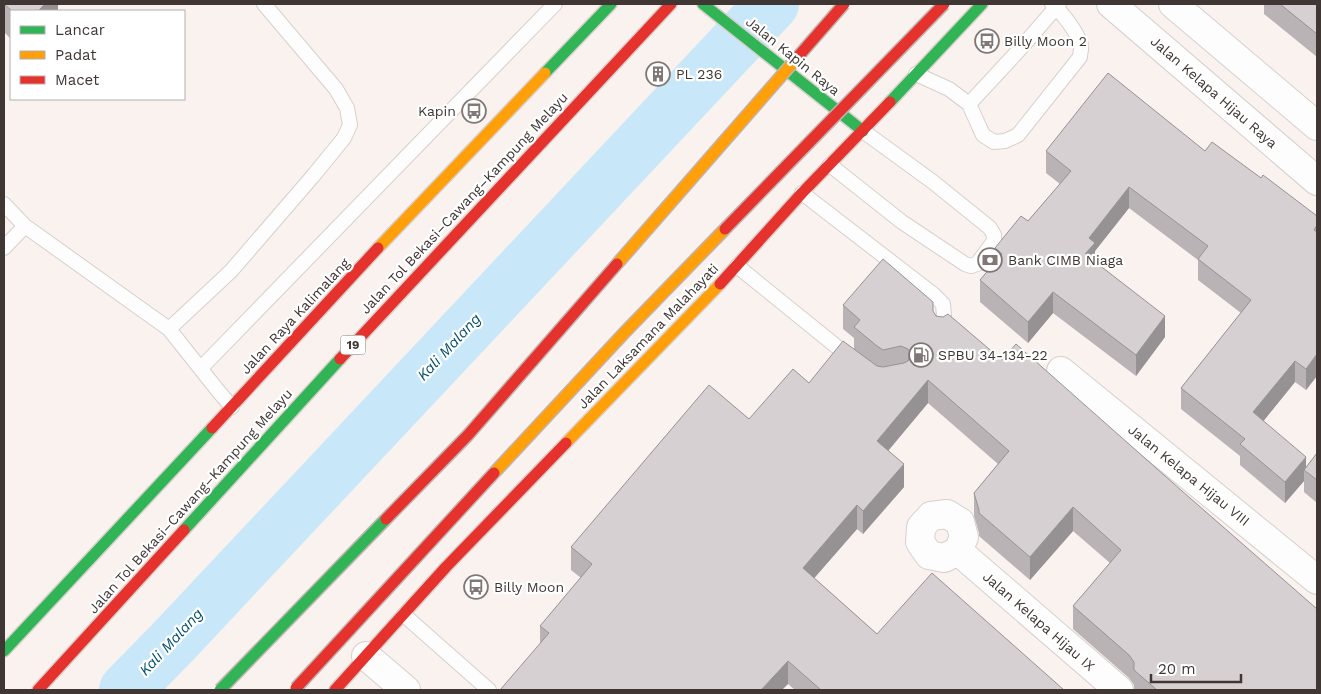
<svg xmlns="http://www.w3.org/2000/svg" width="1321" height="694" font-family="'Work Sans',sans-serif">
	<style>
		.lines { fill: none; stroke-linecap: round; stroke-linejoin: round }
		.river { stroke: #c8e8f9; stroke-width: 54 }
		.lane-casing { stroke: #d7cfcc; stroke-width: 16 }
		.street-casing { stroke: #d7cfcc; stroke-width: 30 }
		.fast-casing { stroke: #d7cfcc; stroke-width: 14 }
		.slow-casing { stroke: #d7cfcc; stroke-width: 14 }
		.jam-casing { stroke: #d7cfcc; stroke-width: 14 }
		.lane { stroke: #fefdfd; stroke-width: 14 }
		.street { stroke: #fefdfd; stroke-width: 28 }
		.fast { stroke: #30b455; stroke-width: 11 }
		.slow { stroke: #ff9f0a; stroke-width: 11 }
		.jam { stroke: #e5322d; stroke-width: 11 }
		.fast-bridge-casing { stroke: #c0b3b1; stroke-width: 14; stroke-linecap: butt }
		.slow-bridge-casing { stroke: #c0b3b1; stroke-width: 14; stroke-linecap: butt }
		.jam-bridge-casing { stroke: #c0b3b1; stroke-width: 14; stroke-linecap: butt }
		.fast-bridge { stroke: #30b455; stroke-width: 11 }
		.slow-bridge { stroke: #ff9f0a; stroke-width: 11 }
		.jam-bridge { stroke: #e5322d; stroke-width: 11 }
		.wall { fill: #b9b3b5 }
		.shaded-wall { fill: #969293 }
		.building { fill: #d7d0d2; stroke: #969293 }
		.labels { text-anchor: middle; dominant-baseline: central; stroke-width: 4.5; stroke-linejoin: round; paint-order: stroke }
		.shield { fill: #fff; stroke: #797371; stroke-width: 1 }
		.shield-label { font-size: 12px; font-weight: bold; fill: #403734 }
		.poi-label { font-size: 14px; fill: #403734; stroke: #fff; text-anchor: start }
		.street-label { font-size: 14px; fill: #403734; stroke: #fff }
		.water-label { font-size: 15px; font-style: italic; fill: #05506c; stroke: #fff }
	</style>
	<rect width="100%" height="100%" fill="#faf2ef"/>
	<g class="lines">
		<path class="river" d="M126,690L172,643L772,4"/>
		<g class="lane-casing">
			<path id="lane" d="M916,74L949,89L969,104L983,135L994,142L1005,141L1018,135L1080,57C1080,53 1082,48 1081,45C1077,32 1062,12 1052,4
				M969,104L1020,49L1059,4
				M830,165L902,222L965,264L971,266L977,264L994,241V235L990,228L933,182L863,131
				M802,193L933,294L943,304L944,316L941,332
				M4,204L25,226L169,329L219,392L232,407
				M4,248L25,226
				M737,266L852,359
				M169,329L231,271L313,176L344,138L350,125L347,108L336,89L264,4
				M201,368L555,4
				M404,615L489,690"/>
		</g>
		<g class="street-casing">
			<path id="street" d="M1111,4L1317,181
				M1173,4L1317,126
				M1061,371L1317,580
				M947,514L960,522L964,537L958,551L944,558L929,555L920,542L921,527L931,516Z
				M958,551L1119,690
				M366,656L406,690"/>
		</g>
		<g class="fast-casing">
			<path id="fast" d="M703,4L863,131
				M545,73L611,4
				M890,102L982,4
				M184,530L340,359
				M4,651L212,428"/>
		</g>
		<g class="slow-casing">
			<path id="slow" d="M378,248L545,73
				M566,443L720,284"/>
		</g>
		<g class="jam-casing">
			<path id="jam" d="M720,284L802,193L890,102
				M340,359L671,4
				M212,428L378,248
				M38,690L184,530
				M335,690L446,567L566,443"/>
		</g>
		<use href="#lane" class="lane"/>
		<use href="#street" class="street"/>
		<use href="#fast" class="fast"/>
		<use href="#slow" class="slow"/>
		<use href="#jam" class="jam"/>
		<g class="fast-bridge-casing">
			<path id="fast-bridge" d="M220,690L386,519"/>
		</g>
		<g class="slow-bridge-casing">
			<path id="slow-bridge" d="M617,264L796,59
				M494,473L625,332L725,229"/>
		</g>
		<g class="jam-bridge-casing">
			<path id="jam-bridge" d="M796,59L844,4
				M725,229L944,4
				M386,519L468,435L617,264
				M296,688L494,473"/>
		</g>
		<use href="#fast-bridge" class="fast-bridge"/>
		<use href="#slow-bridge" class="slow-bridge"/>
		<use href="#jam-bridge" class="jam-bridge"/>
	</g>
	<path class="wall" d="M4,4H58V11H11V39L4,32Z
		M1264,4H1317V57L1264,14Z
		M1046,151H1205L1261,178L1317,216V376L1306,390L1295,382L1263,421L1306,467L1317,453V503L1304,492V481L1285,503L1240,465V456L1181,409V388L1241,313L1198,280V260L1129,208L1095,251V262L1165,337L1136,376L1053,313L1028,343L980,302V280L995,262V248L1028,221L1060,184L1046,173Z
		M843,305L933,312L936,316L1317,690H1134V685L1129,678L1073,629V606L1110,563L1073,531L1030,580L979,536V533L974,516V493L998,464L928,403L888,451L904,487L863,534L857,529L814,578L877,634L1064,690H795L788,684L540,643V626L581,578L571,570V547L749,419L809,383L854,349V338L843,329Z"/>
	<path class="shaded-wall" d="M45,4H58V11H38Z
		M1129,187V208L1095,251V264L1085,254L1089,238Z
		M1053,292V313L1028,343V322Z
		M1165,316V337L1136,376V355Z
		M1317,354V376L1306,390V369Z
		M1295,361V382L1253,434V412Z
		M928,380V403L877,464V441Z
		M1306,457V471L1304,470V481L1285,503V482Z
		M904,464V487L863,534V511Z
		M857,505V529L803,591V568Z
		M1073,507V531L1030,580V557Z
		M788,661V684L782,690H761Z"/>
	<path class="building" d="M4,4H45L38,11H12Z
		M1280,4H1317V34Z
		M1108,73L1205,151L1212,142L1261,178L1263,175L1317,216V225L1314,230L1317,232V354L1306,369L1295,361L1253,412L1306,457L1285,482L1240,444L1245,439L1181,388L1251,300L1198,259L1208,246L1129,187L1089,238L1095,243L1085,254L1165,316L1136,355L1053,292L1028,322L980,280L1002,254L995,248L1021,216L1028,221L1071,171L1046,151Z
		M883,259L933,302V311L936,316L943,317L948,314L1002,360L1016,344L1182,491L1317,609V690H1157L1134,670V662L1129,655L1073,606L1121,550L1073,507L1030,557L979,513V510L974,493L1009,451L928,380L877,441L904,464L863,511L857,505L803,568L877,634L932,573L1064,690H821L788,661L761,690H500L549,633L540,626L592,564L571,547L709,385L749,419L793,369L809,383L843,341L877,366L883,367L904,363L908,361L911,354L908,349L901,346L883,350L877,346L854,327L860,320L843,305Z
		M1317,453V480L1304,470Z"/>
	<defs>
		<g id="bus-ring" transform="scale(1.25)"><circle r="9.5" fill="#fff" stroke="#817875" stroke-width="1.5"/><path d="M-5-6H5V4H4V6H2V4H-2V6H-4V4H-5ZM-3.5-4V0h7V-4ZM-3.5 1.2v1.5H-2V1.2ZM2 1.2v1.5H3.5V1.2Z" fill="#817875"/></g>
		<g id="building-ring" transform="scale(1.25)"><circle r="9.5" fill="#fff" stroke="#817875" stroke-width="1.5"/><path d="M-4-6H4V6H1V3H-1V6H-4ZM-2.5-4.3h1.7v1.8h-1.7ZM.8-4.3h1.7v1.8H.8ZM-2.5-1h1.7V.8h-1.7ZM.8-1h1.7V.8H.8Z" fill="#817875"/></g>
		<g id="bank-ring" transform="scale(1.25)"><circle r="9.5" fill="#fff" stroke="#817875" stroke-width="1.5"/><path d="M-6-4H6V4H-6ZM0-2.3a2.3 2.3 0 1 0 0 4.6a2.3 2.3 0 1 0 0-4.6Z" fill="#817875"/></g>
		<g id="fuel-ring" transform="scale(1.25)"><circle r="9.5" fill="#fff" stroke="#817875" stroke-width="1.5"/><path d="M-5.5-6h7V0h2V4h1.3V-2.5L3-4.5l.8-.8L6-3V5H2.5V1h-1V6h-7ZM-4.2-4.7v3.2H.2V-4.7Z" fill="#817875"/></g>
	</defs>
	<g fill-rule="evenodd">
		<use href="#bus-ring" x="987" y="41"/>
		<use href="#building-ring" x="658" y="74"/>
		<use href="#bus-ring" x="474" y="111"/>
		<use href="#bank-ring" x="990" y="260"/>
		<use href="#fuel-ring" x="921" y="355"/>
		<use href="#bus-ring" x="476" y="587"/>
	</g>
	<g class="labels">
		<rect class="shield" x="340.5" y="335.5" width="25" height="19" rx="4"/>
		<g class="shield-label">
			<text x="353" y="345">19</text>
		</g>
		<g class="poi-label">
			<text x="1004" y="41">Billy Moon 2</text>
			<text x="676" y="74">PL 236</text>
			<text x="456" y="111" text-anchor="end">Kapin</text>
			<text x="1008" y="260">Bank CIMB Niaga</text>
			<text x="938" y="355">SPBU 34-134-22</text>
			<text x="494" y="587">Billy Moon</text>
		</g>
		<g class="street-label">
			<text transform="translate(793 56) rotate(39)">Jalan Kapin Raya</text>
			<text transform="translate(1214 92) rotate(41)">Jalan Kelapa Hijau Raya</text>
			<text transform="translate(464 203) rotate(-47)">Jalan Tol Bekasi–Cawang–Kampung Melayu</text>
			<text transform="translate(295 316) rotate(-47)">Jalan Raya Kalimalang</text>
			<text transform="translate(648 336) rotate(-46)">Jalan Laksamana Malahayati</text>
			<text transform="translate(1189 475) rotate(39)">Jalan Kelapa Hijau VIII</text>
			<text transform="translate(190 501) rotate(-48)">Jalan Tol Bekasi–Cawang–Kampung Melayu</text>
			<text transform="translate(1039 621) rotate(41)">Jalan Kelapa Hijau IX</text>
		</g>
		<g class="water-label">
			<text transform="translate(449 347) rotate(-47)">Kali Malang</text>
			<text transform="translate(171 642) rotate(-47)">Kali Malang</text>
		</g>
	</g>
	<rect width="1321" height="694" fill="none" stroke="#403734" stroke-width="10"/>
	<rect x="10" y="10" width="175" height="90" fill="#ffffff" stroke="#b3afae"/>
	<rect x="20" y="26" width="25" height="8" fill="#30b455" stroke="#b3afae"/>
	<text x="55" y="35" font-size="15" fill="#403734">Lancar</text>
	<rect x="20" y="51" width="25" height="8" fill="#ff9f0a" stroke="#b3afae"/>
	<text x="55" y="60" font-size="15" fill="#403734">Padat</text>
	<rect x="20" y="76" width="25" height="8" fill="#e5322d" stroke="#b3afae"/>
	<text x="55" y="85" font-size="15" fill="#403734">Macet</text>
	<path d="M1151 674v8h90v-8" fill="none" stroke="#403734" stroke-width="2.5"/>
	<text x="1158" y="674" font-size="15" fill="#403734" stroke="#ffffff" stroke-width="4" paint-order="stroke">20 m</text>
</svg>
